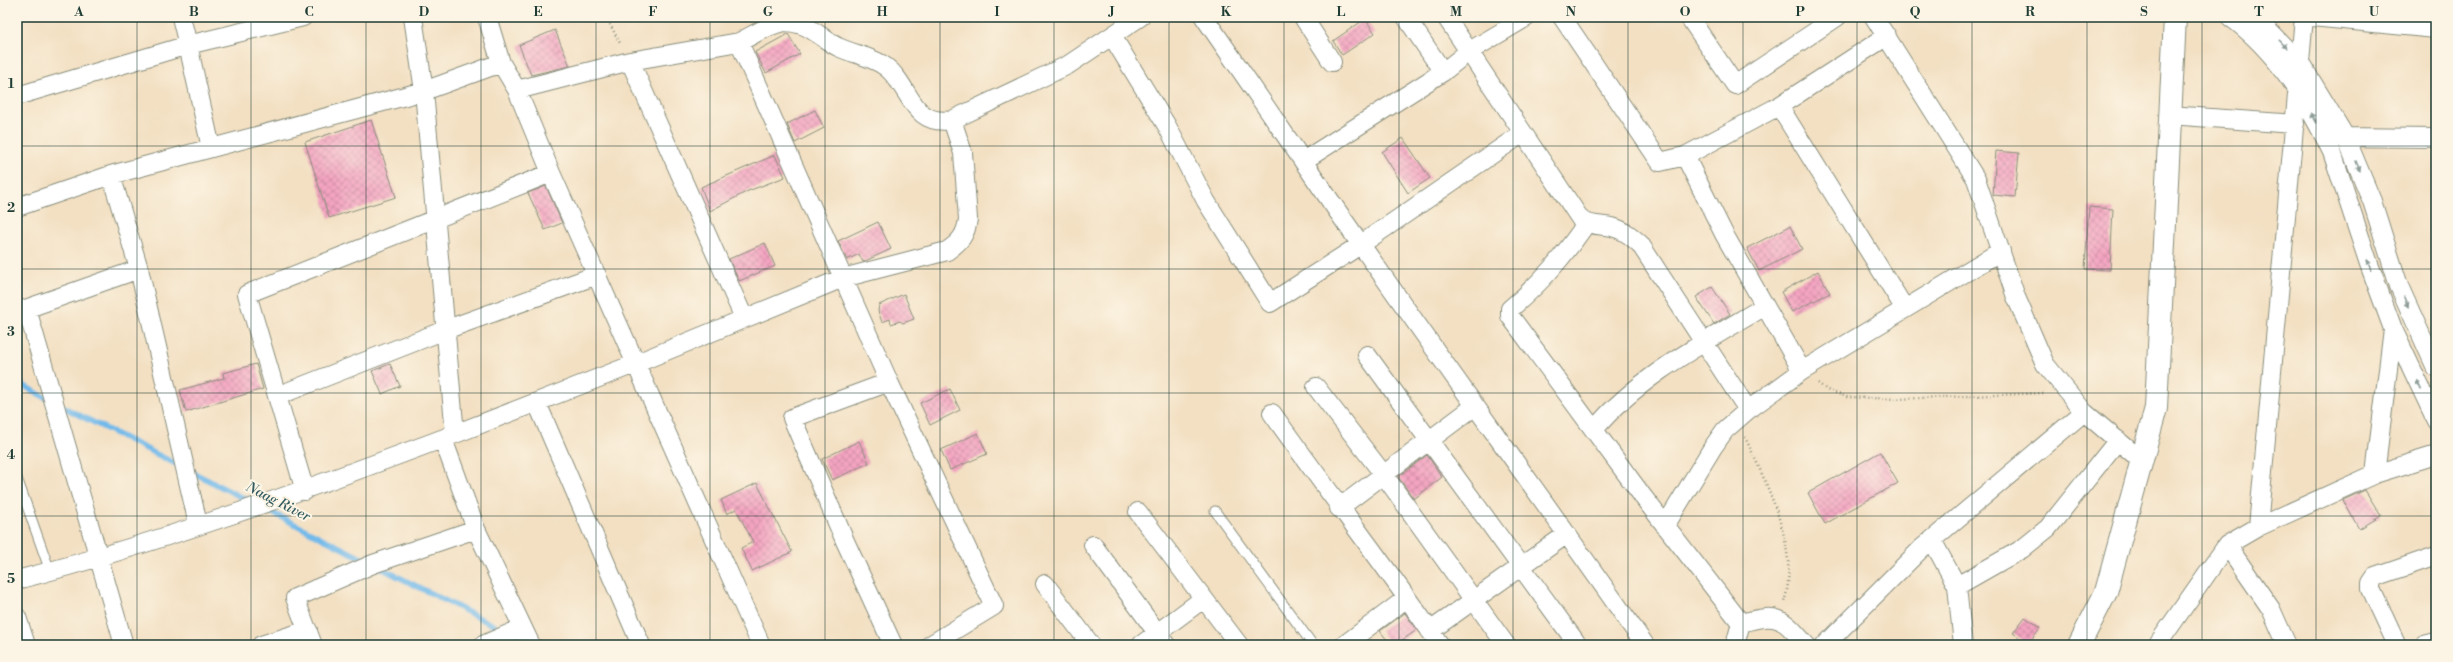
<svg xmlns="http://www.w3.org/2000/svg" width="2453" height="662" font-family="'Libre Bodoni',serif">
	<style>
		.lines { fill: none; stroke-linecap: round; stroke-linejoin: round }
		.stream { stroke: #72baea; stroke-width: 5.5 }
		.building { fill: url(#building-cross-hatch) }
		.service-casing { stroke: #898e7c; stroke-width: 11 }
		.minor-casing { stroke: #898e7c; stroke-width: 20 }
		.tertiary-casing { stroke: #898e7c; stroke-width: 24 }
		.path { stroke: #898e7c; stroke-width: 2.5; stroke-dasharray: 1 3; stroke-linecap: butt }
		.service { stroke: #fff; stroke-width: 9 }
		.minor { stroke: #fff; stroke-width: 18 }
		.tertiary { stroke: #fff; stroke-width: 22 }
		.oneway { fill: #8f9e9a }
		.grid { fill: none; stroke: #1f3d34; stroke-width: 1; stroke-opacity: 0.55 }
		.labels { text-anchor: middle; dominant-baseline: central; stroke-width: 4; stroke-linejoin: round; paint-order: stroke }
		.water-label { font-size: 14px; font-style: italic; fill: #345c62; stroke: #fcf5e5 }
		.neatline { fill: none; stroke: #1f3d34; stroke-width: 1.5 }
		.grid-label { font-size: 13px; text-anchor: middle; font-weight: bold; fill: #1f3d34 }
	</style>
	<defs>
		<pattern id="building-cross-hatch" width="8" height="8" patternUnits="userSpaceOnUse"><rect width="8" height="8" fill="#f4a4c1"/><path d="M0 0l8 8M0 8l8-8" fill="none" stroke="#c5879e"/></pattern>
	</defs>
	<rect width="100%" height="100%" fill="#fcf5e5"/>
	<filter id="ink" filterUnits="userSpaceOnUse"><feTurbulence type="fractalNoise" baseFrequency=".025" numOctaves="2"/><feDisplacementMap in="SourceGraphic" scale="8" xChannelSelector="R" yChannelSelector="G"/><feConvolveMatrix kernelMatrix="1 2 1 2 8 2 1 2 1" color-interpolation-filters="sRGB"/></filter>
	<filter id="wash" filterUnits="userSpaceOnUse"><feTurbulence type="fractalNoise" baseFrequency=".012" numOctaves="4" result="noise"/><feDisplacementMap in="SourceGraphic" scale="16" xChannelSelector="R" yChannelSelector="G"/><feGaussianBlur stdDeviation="0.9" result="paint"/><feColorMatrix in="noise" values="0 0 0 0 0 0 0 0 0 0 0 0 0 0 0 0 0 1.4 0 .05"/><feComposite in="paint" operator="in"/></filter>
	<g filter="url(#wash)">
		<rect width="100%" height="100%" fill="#f3e0c3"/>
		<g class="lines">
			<path class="stream" d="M17,382L48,399
				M59,405L180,466
				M190,471L253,503
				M263,508L369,562
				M379,567L505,631"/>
		</g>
		<g id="blocks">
			<path class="building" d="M1365,19L1375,33L1342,55L1333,41Z
				M555,30L570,66L531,75L519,45Z
				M788,34L800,54L766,73L755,52Z
				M815,110L824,128L795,143L787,124Z
				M371,120L396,197L329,218L305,142Z
				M1403,138L1430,178L1408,193L1382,152Z
				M1996,151L2019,153L2015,197L1993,195Z
				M775,155L785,177L748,191L710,211L701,187Z
				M546,186L562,223L545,230L528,193Z
				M2089,207L2113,209L2110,270L2085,269Z
				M878,222L891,249L863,262L859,254L847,260L838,241Z
				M1790,226L1802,249L1759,271L1747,248Z
				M765,243L775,266L739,281L729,259Z
				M1818,271L1830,293L1792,312L1781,292Z
				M1712,287L1730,314L1714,324L1696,297Z
				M904,294L914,319L903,323L900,321L891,324L890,319L882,322L878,311L879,305Z
				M256,364L263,389L186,412L180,390L224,378L223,373Z
				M390,364L400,386L382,394L372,371Z
				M950,389L960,410L930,425L920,403Z
				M978,433L987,454L950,470L941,450Z
				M859,441L869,463L832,480L822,459Z
				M1880,452L1898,483L1825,524L1808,493Z
				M1427,455L1442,477L1414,499L1398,477Z
				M757,483L792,552L752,571L741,548L753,542L736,509L727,514L721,500Z
				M2365,490L2381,516L2359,529L2343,500Z
				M1405,613L1417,630L1395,645H1391L1380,631Z
				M2025,617L2040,628L2028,644L2013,633Z"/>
		</g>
	</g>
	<g filter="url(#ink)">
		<use href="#blocks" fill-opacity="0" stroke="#898e7c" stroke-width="1"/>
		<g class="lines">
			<g class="service-casing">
				<path id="service" d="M17,478L50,571
					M1215,511L1313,645"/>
			</g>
			<g class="minor-casing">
				<path id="minor" d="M413,17L424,91L501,63L517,90L551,173L761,645
					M487,17L501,63
					M1204,17L1303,161
					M1303,17L1332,62
					M1406,17L1443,72
					M1446,17L1581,220C1590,226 1602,225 1612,227C1624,230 1631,236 1640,244L1748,410
					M1527,17L1468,52L1443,72L1303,161C1414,324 1532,483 1645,645
					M1562,17L1660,162L1685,156L1724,234L1802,371
					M1689,17L1735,85L1837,17
					M1874,17L1976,179L2016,297L2045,364L2084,412L2142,461
					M2230,17C2277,51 2307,101 2332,152L2369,264L2393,329L2436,420
					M2255,17L2301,64L2346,138L2372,201L2399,286L2436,368
					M2312,17L2436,29
					M1112,36L1167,126L1206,201L1270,303L1360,245L1523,133
					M739,42C752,36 769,24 784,22C790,22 796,23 802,25C815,30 826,41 838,47C853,54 873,57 886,67C911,86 911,127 952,120L1068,65L1140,17
					M517,90L630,61
					M17,96L188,45L181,17
					M1779,106L1905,309
					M2169,115L2295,124
					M2336,137L2436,138
					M211,148L188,45L303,17
					M1685,156L1779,106L1887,36
					M111,175L139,269L198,524
					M17,207L111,175L424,91L455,434L637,363L843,278L947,251C960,242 966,235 968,219L963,153L952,120
					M1586,224C1563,257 1542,282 1510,309V316L1644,498L1741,623L1735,645
					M27,309L124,645
					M17,312L139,269
					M744,318L630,61L739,42L889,382
					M1367,355L1578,645
					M1316,387L1384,475L1506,645
					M277,396L445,330L597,275
					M537,403L641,645
					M1272,413C1327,491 1386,566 1440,645
					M1594,430C1637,377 1707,341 1765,306
					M2375,474L2393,329
					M305,491L247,294L551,173
					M1339,508L1475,406
					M1138,512L1239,645
					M1665,526L1713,447L1725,430L1748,410L1802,371L2001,251
					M2258,527L2304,17
					M476,529L531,645
					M1932,540L1957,586L1963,645
					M1093,545L1166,645
					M2227,545L2271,609L2287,645
					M17,580C166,541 311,488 455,434
					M1045,584L1091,645
					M1957,586L2022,549L2048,528L2118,440
					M17,617L26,645
					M1741,623C1778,613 1781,616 1806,645
					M1430,631L1567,534
					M261,645L308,630
					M313,645L295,598L373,564L476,529L443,439
					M483,645L522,628
					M893,645L845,541L792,418L889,382L994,606L930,645
					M1141,645L1203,599
					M1344,645L1407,598
					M1825,645L1921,549L2084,412
					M2157,645L2227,545L2258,527L2375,474L2436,455
					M2397,645L2371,589V583L2375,577L2436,556
					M2424,645L2436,642"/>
			</g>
			<g class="tertiary-casing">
				<path id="tertiary" d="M2079,645L2106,592L2156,408L2175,17"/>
			</g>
			<path class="path" d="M606,17L621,45
				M1818,383L1827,390L1847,397L1895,399L2045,393
				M1745,437C1766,483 1801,551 1784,602"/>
			<use href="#service" class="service"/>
			<use href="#minor" class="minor"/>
			<use href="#tertiary" class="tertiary"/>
		</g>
		<defs><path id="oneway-solid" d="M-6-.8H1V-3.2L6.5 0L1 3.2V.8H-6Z"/></defs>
		<g class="oneway">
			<use href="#oneway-solid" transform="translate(2283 44) rotate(46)"/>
			<use href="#oneway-solid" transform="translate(2314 118) rotate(-119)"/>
			<use href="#oneway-solid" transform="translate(2358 166) rotate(68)"/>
			<use href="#oneway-solid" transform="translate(2369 265) rotate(-109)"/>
			<use href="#oneway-solid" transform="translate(2406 302) rotate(66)"/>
			<use href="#oneway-solid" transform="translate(2419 385) rotate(-115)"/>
		</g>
	</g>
	<path class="grid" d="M137,17V645M251,17V645M366,17V645M481,17V645M596,17V645M710,17V645M825,17V645M940,17V645M1054,17V645M1169,17V645M1284,17V645M1399,17V645M1513,17V645M1628,17V645M1743,17V645M1857,17V645M1972,17V645M2087,17V645M2202,17V645M2316,17V645M17,146H2436M17,269H2436M17,393H2436M17,516H2436"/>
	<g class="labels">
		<g class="water-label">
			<text transform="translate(278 502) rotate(27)">Naag River</text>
		</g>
	</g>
	<rect width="2453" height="662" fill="none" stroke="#fcf5e5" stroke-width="44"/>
	<rect x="22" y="22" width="2409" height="618" class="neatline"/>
	<g class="grid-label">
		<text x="79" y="16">A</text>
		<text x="194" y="16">B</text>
		<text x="309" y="16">C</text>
		<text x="424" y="16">D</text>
		<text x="538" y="16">E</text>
		<text x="653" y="16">F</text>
		<text x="768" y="16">G</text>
		<text x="882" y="16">H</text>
		<text x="997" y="16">I</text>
		<text x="1112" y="16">J</text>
		<text x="1226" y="16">K</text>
		<text x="1341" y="16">L</text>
		<text x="1456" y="16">M</text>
		<text x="1571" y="16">N</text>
		<text x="1685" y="16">O</text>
		<text x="1800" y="16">P</text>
		<text x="1915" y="16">Q</text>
		<text x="2030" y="16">R</text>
		<text x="2144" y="16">S</text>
		<text x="2259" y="16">T</text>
		<text x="2374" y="16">U</text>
		<text x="11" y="88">1</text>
		<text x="11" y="212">2</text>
		<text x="11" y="336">3</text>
		<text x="11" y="459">4</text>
		<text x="11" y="583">5</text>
	</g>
</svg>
